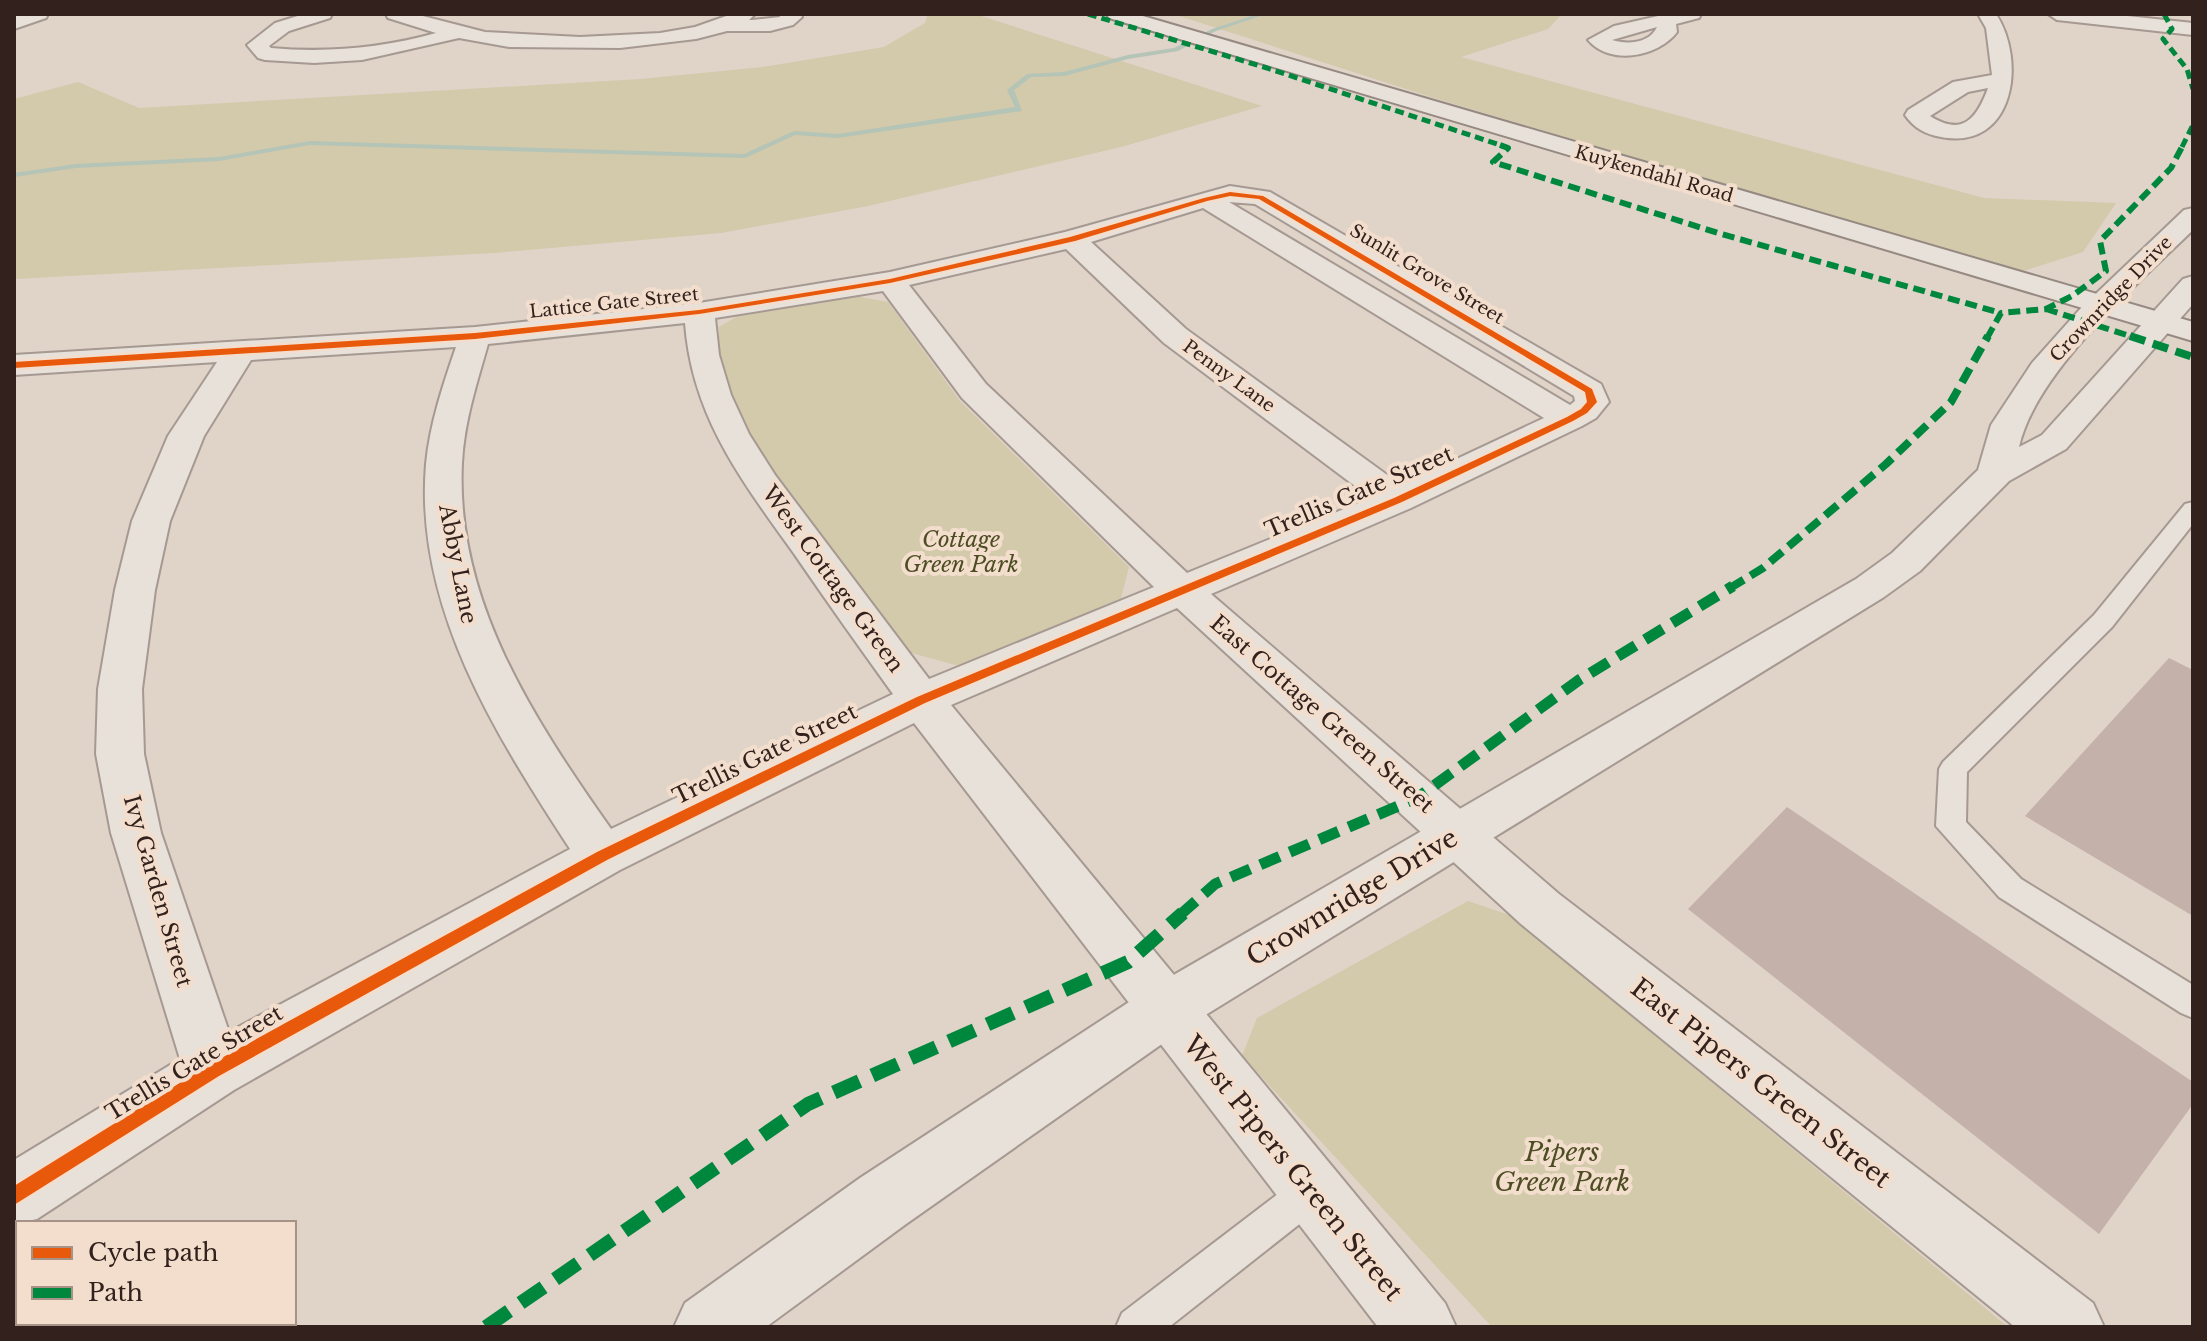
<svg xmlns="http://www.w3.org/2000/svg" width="2207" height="1341" font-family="'Libre Baskerville',serif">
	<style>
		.green { fill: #d3c9ab }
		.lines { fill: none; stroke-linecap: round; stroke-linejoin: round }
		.stream { fill: #b4c4b6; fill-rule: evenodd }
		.building { fill: #c4b1a9 }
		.service-casing { stroke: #a59992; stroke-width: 4 }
		.minor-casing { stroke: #a59992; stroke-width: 4 }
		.tertiary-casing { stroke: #a59992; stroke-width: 4 }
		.secondary-casing { stroke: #958982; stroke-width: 4 }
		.service { fill: #e8e1d9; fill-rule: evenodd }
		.minor { fill: #e8e1d9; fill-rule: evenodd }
		.tertiary { fill: #e8e1d9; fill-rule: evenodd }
		.secondary { fill: #e8e1d9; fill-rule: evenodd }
		.quiet-far4 { stroke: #00873e; stroke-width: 5; stroke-dasharray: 9 5; stroke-linecap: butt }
		.quiet-far3 { stroke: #00873e; stroke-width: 6; stroke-dasharray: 12 6; stroke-linecap: butt }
		.quiet-far2 { stroke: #00873e; stroke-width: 8; stroke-dasharray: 16 8; stroke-linecap: butt }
		.quiet-far1 { stroke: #00873e; stroke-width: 11; stroke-dasharray: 21 11; stroke-linecap: butt }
		.quiet { stroke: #00873e; stroke-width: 14; stroke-dasharray: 28 14; stroke-linecap: butt }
		.cycleway-casing { stroke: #f3decd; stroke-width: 5 }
		.cycleway { fill: #e8590c; fill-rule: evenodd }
		.labels { text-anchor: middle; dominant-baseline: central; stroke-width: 8; stroke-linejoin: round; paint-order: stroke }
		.far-street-label { font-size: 18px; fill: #32211c; stroke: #f3decd }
		.street-label { font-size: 22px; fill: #32211c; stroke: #f3decd }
		.park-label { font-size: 22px; font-style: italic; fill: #4d4d23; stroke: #f3decd }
		.near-street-label { font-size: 26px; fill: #32211c; stroke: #f3decd }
		.near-park-label { font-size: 26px; font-style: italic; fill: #4d4d23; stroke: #f3decd }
	</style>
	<rect width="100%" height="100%" fill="#e0d3c8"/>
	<path class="green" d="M928,14H975L1262,106L1121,147L868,206L721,233L494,253L14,279V99L78,82L139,108L641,79L763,67L884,47L925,23Z
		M1173,14H1562L1548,29L1461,57L1984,198L2116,203L2083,252L2020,272L1434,98Z
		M855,296L888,302L960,401L1129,567L1121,598L963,667L904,651L757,448L719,371V327L736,317Z
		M1468,901L1509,915L2008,1327H1492L1242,1056L1257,1018Z"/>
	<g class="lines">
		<path class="stream" d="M1257,14H1266L1216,31L1178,51L1128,59L1064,76L1031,77L1014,90L1022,111L838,138L795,135L745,158L310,145L219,161L76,168L14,177V173L76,164L219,157L310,141L744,154L794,131L838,134L1015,107L1007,90L1027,74L1064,72L1128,55L1174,48L1212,29Z"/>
	</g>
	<path class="building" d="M2169,658L2193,670V916L2025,816Z
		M1787,807L2193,1082V1104L2099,1234L1688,909Z"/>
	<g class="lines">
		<g class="service-casing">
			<path id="service" d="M2193,502V524L2112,627L1967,772L1966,822L2021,879L2193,985V1018L2181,1013L1999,897L1936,826L1939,769L1943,762L2094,615L2185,504Z
				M1312,1172L1325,1178L1331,1191L1325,1204L1169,1327H1116L1122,1313L1299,1178Z"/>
		</g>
		<g class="minor-casing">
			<path id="minor" d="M21,14H48L46,18L14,29V17Z
				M304,14H332L330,18L289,31L269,46L271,48C327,53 382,48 436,33L388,18L386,14H415L485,32L580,37L660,33L695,27L732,14H755L749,20H752L780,17L779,14H800L802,17L793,25L770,31H727L696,39L620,48L509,47L459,38L362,60L314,63L265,60L258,58L247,45L275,23Z
				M1667,14H1701L1699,18L1676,24L1677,32C1658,57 1610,66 1588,40L1614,26ZM1657,27C1650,43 1628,45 1612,40Z
				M1978,14H1996C2027,61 2014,151 1941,137C1925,134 1914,128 1905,115L1908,110L1953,82L1992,75L1986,28ZM1988,88C1977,118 1963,137 1930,116L1968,92Z
				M2048,14H2109L2193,23V35L2057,20Z
				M1230,186L1270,192L1601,384L1609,402L1596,418L1582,426L1411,508L1211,594L1559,894L2093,1303L2104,1327H2015L1521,924L1177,608L951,705L1445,1303L1456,1327H1378L914,723L620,870L234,1090L37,1219L18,1223L14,1228V1160L180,1059L111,833L96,754L98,689L115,590L132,521L168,436L217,362L14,375V355L475,327L699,303L890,272L1065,232ZM1229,202L1255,204L1574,396L1575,401L1570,405ZM1203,208L1544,418L1401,485L1186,329L1091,242ZM1066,249L1164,343L1371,498L1187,573L986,384L909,285ZM883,291L962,398L1154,587L929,679L775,475L749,434L731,395L719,355L715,318ZM685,323C692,417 742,481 795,555C827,602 860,648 893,694L611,829C535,721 455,601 462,463C464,422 477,383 488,344ZM456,347C443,385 430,423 426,464C414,607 496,735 570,849L229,1032L161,833L144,754L142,689L155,590L170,521L204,436L251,360Z"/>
		</g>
		<g class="tertiary-casing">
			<path id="tertiary" d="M2193,208V230C2139,282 2035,373 2019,447L2042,435L2183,279L2193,276V304L2066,449L2009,481L1920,571L1884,597L1186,1027L906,1224L766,1327H674L685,1303L860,1178L1146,991L1856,579L1892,553L1978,470L1991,425L2032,363L2081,308L2184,210Z"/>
		</g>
		<g class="secondary-casing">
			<path id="secondary" d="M1107,14H1136L2193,322V341L1109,18Z"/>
		</g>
		<use href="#service" class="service"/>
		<use href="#minor" class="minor"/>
		<use href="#tertiary" class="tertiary"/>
		<use href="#secondary" class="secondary"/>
		<path class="quiet-far4" d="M1088,14L1267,68L1506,147
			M2164,14L2172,29L2163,39L2187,69L2193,89
			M2182,147L2193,125"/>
		<path class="quiet-far3" d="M1500,145L1508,148L1493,162L1718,233L2001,313
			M2046,309L2136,338
			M1987,338L2001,313L2046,309L2072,296L2106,271L2100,241L2171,168L2183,145"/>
		<path class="quiet-far2" d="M2130,336L2193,357
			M1730,588L1763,568L1886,464L1951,402L1988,336"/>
		<path class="quiet-far1" d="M1180,915L1215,884L1417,798L1579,680L1733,586"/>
		<path class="quiet" d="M486,1327L808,1104L1128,962L1183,913"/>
		<g class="cycleway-casing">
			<path id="cycleway" d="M1230,192L1263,196L1592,389L1597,402L1587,413L1573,421L1402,502L925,703L607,860L219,1076L14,1205V1186L207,1066L597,852L917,697L1394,498L1567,417L1581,409L1587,402L1585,392L1259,199L1230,196L1207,201L1075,241L890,283L699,314L475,339L14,368V362L475,333L699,310L890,279L1070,237L1204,198Z"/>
		</g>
		<use href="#cycleway" class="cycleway"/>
	</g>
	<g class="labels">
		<g class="far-street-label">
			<text transform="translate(1654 174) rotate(16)">Kuykendahl Road</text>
			<text transform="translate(1427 274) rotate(31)">Sunlit Grove Street</text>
			<text transform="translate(2111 299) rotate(-46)">Crownridge Drive</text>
			<text transform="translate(614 303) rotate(-6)">Lattice Gate Street</text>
			<text transform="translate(1229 376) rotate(36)">Penny Lane</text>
		</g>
		<g class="street-label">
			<text transform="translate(1359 492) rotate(-23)">Trellis Gate Street</text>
			<text transform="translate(458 564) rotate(79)">Abby Lane</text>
			<text transform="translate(833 579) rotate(54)">West Cottage Green</text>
			<text transform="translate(1322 714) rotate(41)">East Cottage Green Street</text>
			<text transform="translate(765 754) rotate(-26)">Trellis Gate Street</text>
			<text transform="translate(158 891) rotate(74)">Ivy Garden Street</text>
			<text transform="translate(194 1063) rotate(-31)">Trellis Gate Street</text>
		</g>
		<g class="park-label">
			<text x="961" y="539">Cottage<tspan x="961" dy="25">Green Park</tspan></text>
		</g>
		<g class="near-street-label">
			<text transform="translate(1352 897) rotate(-31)">Crownridge Drive</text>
			<text transform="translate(1761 1083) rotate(38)">East Pipers Green Street</text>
			<text transform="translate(1293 1168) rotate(51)">West Pipers Green Street</text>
		</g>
		<g class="near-park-label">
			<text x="1562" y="1152">Pipers<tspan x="1562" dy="30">Green Park</tspan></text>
		</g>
	</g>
	<rect width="2207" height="1341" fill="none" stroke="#32211c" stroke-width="32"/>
	<rect x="16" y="1221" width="280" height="104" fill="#f3decd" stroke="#a69286" stroke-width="2"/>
	<rect x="32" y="1247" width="40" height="12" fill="#e8590c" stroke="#a69286" stroke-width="2"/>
	<text x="88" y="1261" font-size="24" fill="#32211c">Cycle path</text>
	<rect x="32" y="1287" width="40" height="12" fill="#00873e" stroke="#a69286" stroke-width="2"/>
	<text x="88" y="1301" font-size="24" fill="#32211c">Path</text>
</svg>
